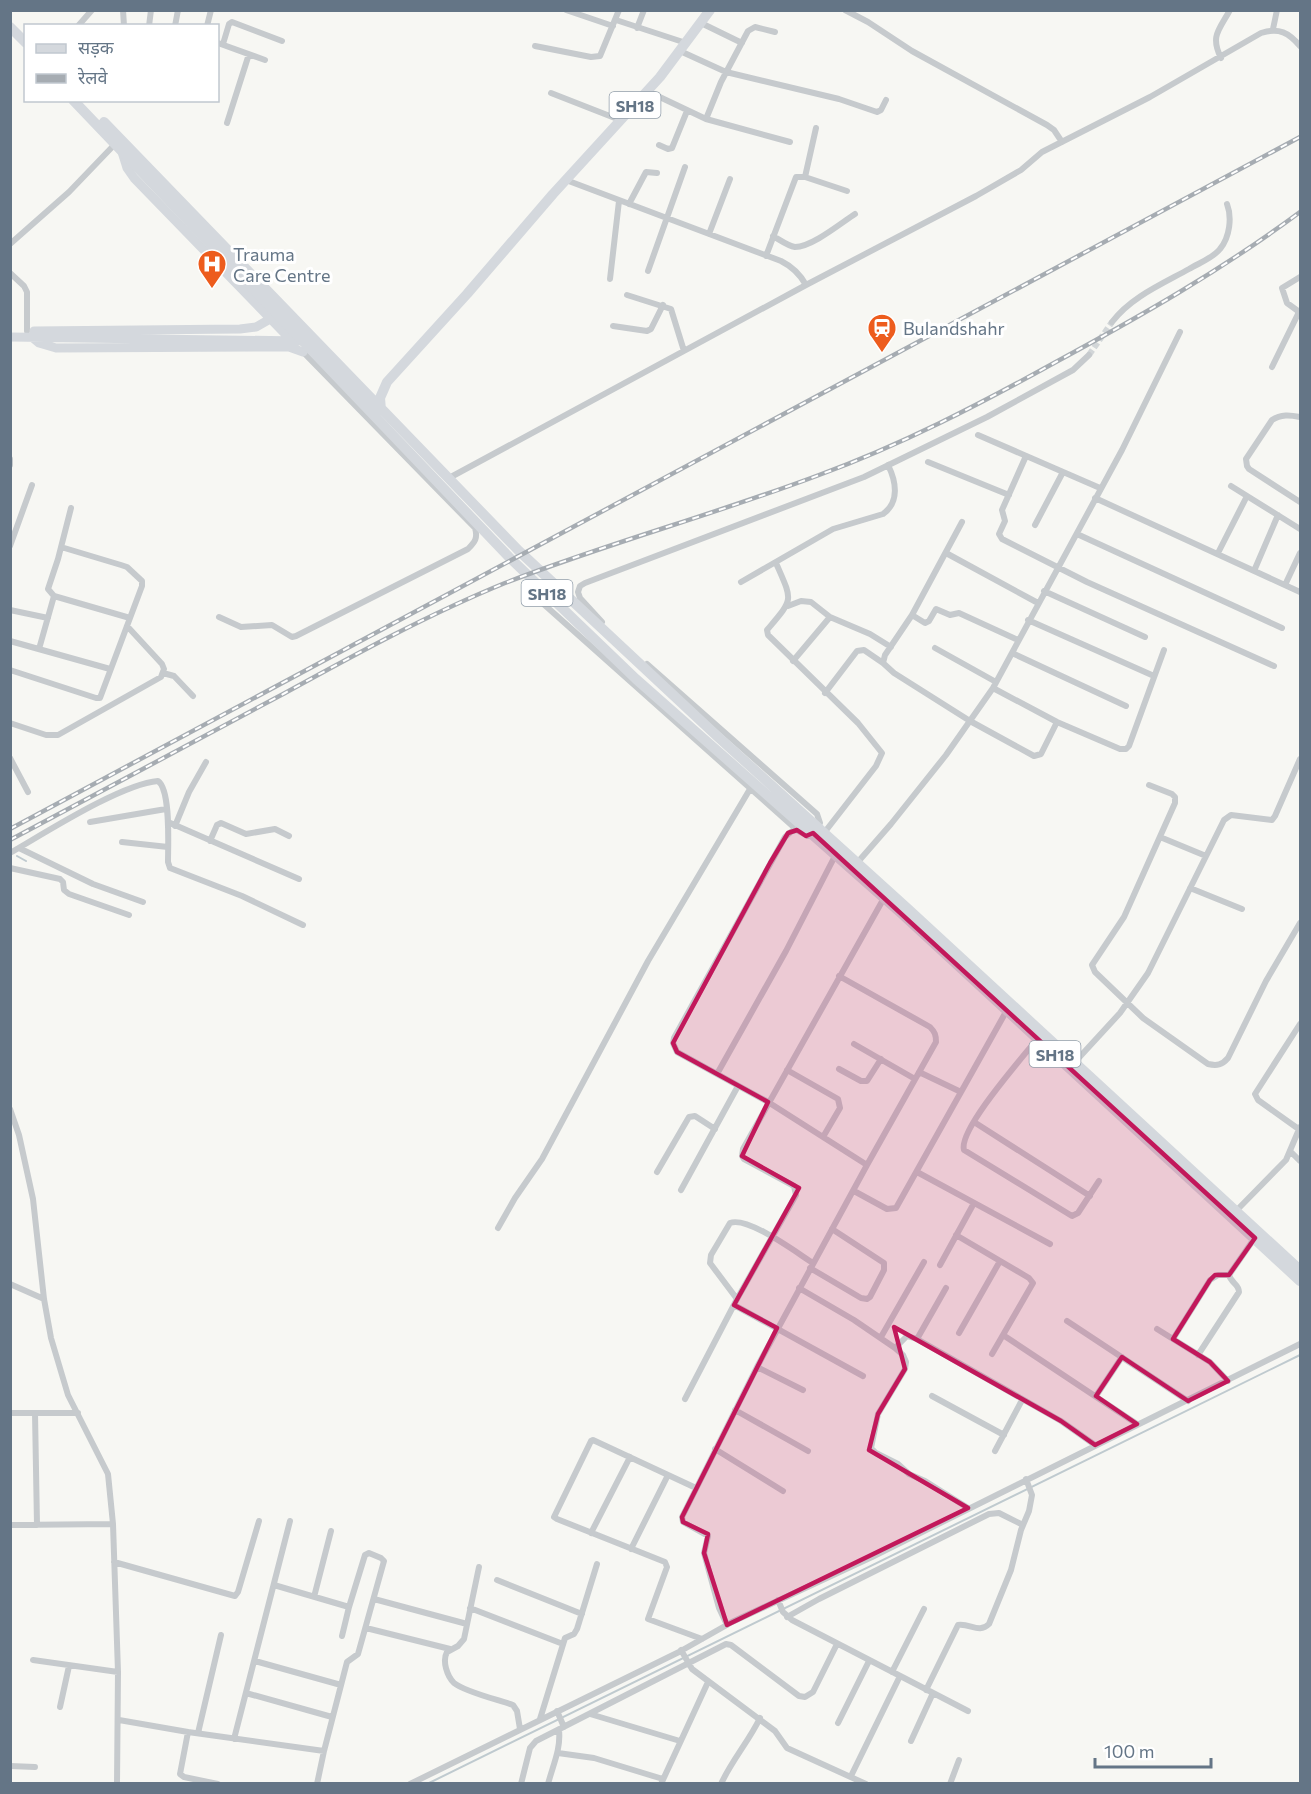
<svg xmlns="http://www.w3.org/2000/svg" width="1311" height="1794" font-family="Commissioner,'Noto Sans Devanagari',sans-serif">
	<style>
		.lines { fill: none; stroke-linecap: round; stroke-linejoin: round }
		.stream { stroke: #bfcacf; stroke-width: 2 }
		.street-tunnel { stroke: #d2d6d8; stroke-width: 6; stroke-dasharray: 6 3; stroke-linecap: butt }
		.street { stroke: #c6cacd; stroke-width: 6 }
		.secondary { stroke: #d4d8dd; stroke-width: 9 }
		.primary { stroke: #d4d8dd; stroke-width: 10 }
		.rail-casing { stroke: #a6acb2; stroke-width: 4.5 }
		.rail { stroke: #fff; stroke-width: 2; stroke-dasharray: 7; stroke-linecap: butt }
		.marked { fill: #c2185b; fill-opacity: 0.2; stroke: #c2185b; stroke-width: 4.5; stroke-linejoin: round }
		.labels { text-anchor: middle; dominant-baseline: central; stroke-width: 6; stroke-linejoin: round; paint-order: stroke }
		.shield { fill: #fff; stroke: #929eaa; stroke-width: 1.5 }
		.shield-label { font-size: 16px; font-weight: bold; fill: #647586 }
		.poi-label { font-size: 18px; fill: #647586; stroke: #fff; text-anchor: start }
	</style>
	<rect width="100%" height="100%" fill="#f7f7f3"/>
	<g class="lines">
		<path class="stream" d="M17,856L26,861
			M427,1784L1300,1355"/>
		<path class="street-tunnel" d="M1089,355L1112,322"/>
		<path class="street" d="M123,10L124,26
			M566,10L613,26
			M845,10L868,22L912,51L1047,125L1054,130L1062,142
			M616,20L686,43
			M701,23L742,43
			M78,26L92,10
			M149,26L151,10
			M175,26L178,10
			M207,26L211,10
			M637,28L644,10
			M1273,29L1277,10
			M218,43L265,60
			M223,44L229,24L232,22L282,41
			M535,46L591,57L600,56L619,10
			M680,51L726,72L839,99L877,112L881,110L886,100
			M1221,58C1210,36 1219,30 1230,10
			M647,91L706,119L790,142
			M551,93L620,120
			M706,119L721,82L748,31L755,27L775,32
			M227,123L249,54
			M659,145L668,149L672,148L687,111
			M805,177L816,128
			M566,180L781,261C793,267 800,274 806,285
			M629,204L646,172L657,173
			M709,234L730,179
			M773,236C780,240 788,246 795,247C812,247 841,223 855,214
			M10,244L69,192L116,143
			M766,256L796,177H805L847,191
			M648,271L685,167
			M10,273L24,286L27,292V331
			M610,279L619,201
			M627,295L671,309L684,351
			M1112,322C1131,297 1162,284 1189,269C1199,263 1213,258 1220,249C1230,237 1232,217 1227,204
			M613,326L647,331L651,329L663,305
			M1272,367L1298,314V311L1287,303L1282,288L1300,277
			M1300,417C1290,415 1281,414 1272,420L1246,459L1247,466L1249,469L1300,502
			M978,435L1100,488
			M1026,456L1002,510L1005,521L999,534L1002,539L1087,582L1274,666
			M10,459V465
			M928,462L1009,495
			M449,478L806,285L976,196L1021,170L1042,152L1150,97L1261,33C1279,27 1289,33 1300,46
			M1231,486L1300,529
			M1095,498L1300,592
			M962,522L912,615L885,655L883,663L894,673L970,721L1034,756L1041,754L1057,722
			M1035,525L1063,472
			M1077,534L1282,628
			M10,546L32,485
			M946,553L1038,603
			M1218,553L1247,496
			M776,563C793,602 794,598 767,630L768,635L858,723L882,753L876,766L824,833
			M1254,571L1278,515
			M741,582L833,529L883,514C900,502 896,481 888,465
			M1285,585L1300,553
			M1044,591L1145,637
			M54,596L130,618
			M539,600L797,830
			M788,606L801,601L811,602L830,617L870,634L891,647
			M10,610L48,618
			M912,615L925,623L929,621L936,609L950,615L959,613L1018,640
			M219,617L241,627L272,625L292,637L296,636L468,549C475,542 478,538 475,528L303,352
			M1028,620L1154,676
			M602,622L580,598L578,592L580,586L585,583L864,477L987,417L1073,370L1089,355
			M10,641L110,669
			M935,648L996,682
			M39,649L54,596L48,589L58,559L71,508
			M1012,653L1126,706
			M793,661L830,617
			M647,664L817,814L820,823L813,833L808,836L797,830L792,831L785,837L674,1038L673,1043L677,1052L768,1102L867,1165L936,1042C936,1035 935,1032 930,1027L839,976
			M10,670L96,698H100L142,586V581L127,567L121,565L61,547
			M163,673L174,676L193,696
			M993,688L1057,722L1120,749H1126L1129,746L1164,650
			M825,693L857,651L864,650L883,663
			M10,723L46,735H58L161,677L164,669L162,664L127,626
			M10,758L28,792
			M1149,785L1172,794L1175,797V803L1124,917L1092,965L1095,972L1143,1018L1208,1064C1217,1066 1222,1065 1228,1058L1266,981L1300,923
			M90,822L166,809
			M168,822L299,879
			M175,826L189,792L206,762
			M1160,837L1206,856
			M210,841L217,825L221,823L246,834L275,829L289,836
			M122,842L168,847
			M19,848L93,884L143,902
			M10,853C45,833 121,784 158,781C171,790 168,845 168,862L170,868L242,896L303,925
			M857,863L891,824L946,755L993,688L1122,450L1180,332
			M10,868L60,879L63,882L64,890L69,894L129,915
			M1190,888L1242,909
			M1300,1024L1255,1094L1258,1100L1300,1130
			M1038,1038C1023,1057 958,1130 964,1150L1072,1216L1078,1213L1099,1181
			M854,1044L915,1079
			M1075,1062L1120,1013L1148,973L1224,820L1231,815L1272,820L1275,816L1300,759
			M839,1069L861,1081H867L881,1059
			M787,1070L838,1099L840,1108L823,1137
			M919,1072L961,1092
			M717,1074L786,951L836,854
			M10,1109L19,1135L33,1199L44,1299L51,1338L68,1395L108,1474L113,1524L118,1672L117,1784
			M974,1122L1090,1196
			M1291,1152L1300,1161
			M657,1172L689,1117L695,1116L715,1129
			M917,1172L1050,1244
			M681,1190L738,1086
			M854,1191L887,1209L896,1208L1007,1010
			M1236,1211L1286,1160L1300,1127
			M498,1228L515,1198L542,1159L648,961L750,789
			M956,1235L1029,1278L1033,1283L992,1354
			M940,1265L974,1203
			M810,1268L861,1298L867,1299L870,1297L884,1270V1263L832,1229
			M10,1284L44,1299
			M799,1288L854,1320L895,1348L903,1355L906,1362L905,1369L878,1414L871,1448L876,1453L898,1464L909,1474L925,1481L968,1508
			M737,1299L710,1263L711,1255L730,1223C748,1216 797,1253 813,1263
			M734,1305L863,1376
			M1067,1321L1188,1401
			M1157,1329L1210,1362L1228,1381
			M959,1333L1000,1261
			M1003,1335L1137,1424
			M881,1337L924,1262
			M917,1339L946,1288
			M1173,1339L1210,1280L1218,1275H1229
			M895,1348L907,1336L917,1339L1061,1421L1095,1445
			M1198,1355L1239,1292C1239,1284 1231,1283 1229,1275L1254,1239
			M757,1367L803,1390
			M932,1396L1004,1435
			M1096,1396L1122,1357
			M685,1399L737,1299L796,1195L794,1186L744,1159L742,1156L743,1149L884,898
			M735,1410L808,1451
			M10,1413H78
			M35,1413L37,1525
			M715,1449L783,1491
			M995,1451L1022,1400
			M696,1488L593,1440L591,1441L554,1517L557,1519L665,1562L667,1567L648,1619L702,1639
			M10,1525L113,1524
			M591,1533L630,1457
			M631,1549L668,1475
			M114,1562L235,1596L238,1592L259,1521
			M479,1567L464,1639L458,1646L447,1652C442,1661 447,1676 454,1683C465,1692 499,1700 513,1705L517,1711L520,1729
			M497,1580L582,1614
			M314,1597L331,1531
			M374,1599L467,1624
			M778,1600L783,1612L792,1620L968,1711
			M470,1608L563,1644
			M787,1617L819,1599L989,1514L999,1513L1023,1525
			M727,1625L719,1608L704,1553L708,1536L683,1522L682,1517L757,1367L867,1165
			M366,1628L450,1649
			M342,1636L349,1607
			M681,1650L692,1669L775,1731L787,1748L866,1784
			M33,1660L118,1672
			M255,1661L341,1685
			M892,1672L924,1609
			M926,1690L958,1625C970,1623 979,1634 989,1624L1011,1570L1021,1530L1029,1511L1032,1495L1026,1479
			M246,1693L332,1717
			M60,1707L69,1666
			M557,1711L564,1727
			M590,1714L680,1741
			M540,1719L565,1638L574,1634L577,1629L597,1564
			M119,1720L188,1732L324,1751L347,1662L358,1654L384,1561L381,1558L369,1553L365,1555L349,1607L274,1585
			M838,1723L869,1661
			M188,1732L180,1774L184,1777L218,1784
			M198,1733L221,1635
			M234,1739L290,1521
			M911,1741L933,1693
			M558,1753L594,1758L663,1779
			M10,1766L35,1767
			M851,1776L900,1676
			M317,1784L324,1751
			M410,1784L679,1652L732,1622L872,1557L1300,1344
			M521,1784L530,1748L536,1741L726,1644L731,1645L799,1696L805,1697L813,1692L837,1644
			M548,1784C553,1765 561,1749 559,1730
			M661,1784L708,1682
			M721,1784C732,1760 749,1741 760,1718
			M950,1784L959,1760"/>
		<path class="secondary" d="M122,152L127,168L134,178L294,343
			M34,331L240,329L256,327L270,319
			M10,337L301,341
			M33,338L39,343L56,348L280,347H289L303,352"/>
		<path class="primary" d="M10,27L26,43
			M73,100L509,557L636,679L902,914L1300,1281
			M104,122L519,551L717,736L907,908L1300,1270
			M381,410L380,398L387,382L467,294L553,194L660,77L710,10"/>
		<g class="rail-casing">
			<path id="rail" d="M10,829L1300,137
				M10,840C102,791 193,742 285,693C356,654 429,614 505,583C608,543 716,514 819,475C901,445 978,405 1054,363C1139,317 1222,270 1300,212"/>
		</g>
		<use href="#rail" class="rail"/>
	</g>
	<path class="marked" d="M797,830L806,836L813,833L1255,1238L1229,1275H1215L1210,1280L1173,1339L1210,1362L1228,1381L1188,1401L1122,1357L1096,1396L1137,1424L1095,1445L1061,1421L894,1327L905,1369L878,1414L869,1450L968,1508L727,1625L704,1553L708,1534L683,1522L682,1517L777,1328L734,1305L799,1188L742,1156L768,1102L677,1052L673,1043L770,863L788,833Z"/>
	<defs>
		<g id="hospital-pin" transform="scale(1.5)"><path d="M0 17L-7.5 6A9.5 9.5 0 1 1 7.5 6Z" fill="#ed5c1d" stroke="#fff"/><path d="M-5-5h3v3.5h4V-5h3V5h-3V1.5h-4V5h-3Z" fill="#fff"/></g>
		<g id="station-pin" transform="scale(1.5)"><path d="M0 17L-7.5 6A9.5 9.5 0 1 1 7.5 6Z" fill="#ed5c1d" stroke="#fff"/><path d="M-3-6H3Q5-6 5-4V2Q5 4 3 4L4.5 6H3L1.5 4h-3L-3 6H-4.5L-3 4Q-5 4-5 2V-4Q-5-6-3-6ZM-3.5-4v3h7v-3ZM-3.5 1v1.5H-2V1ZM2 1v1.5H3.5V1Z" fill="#fff"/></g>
	</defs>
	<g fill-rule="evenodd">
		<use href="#hospital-pin" x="212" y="264"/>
		<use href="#station-pin" x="882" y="328"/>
	</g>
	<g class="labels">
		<g class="shield">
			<rect x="609.5" y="92" width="51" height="26" rx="4.5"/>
			<rect x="521.5" y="580" width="51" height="26" rx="4.5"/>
			<rect x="1029.5" y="1041" width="51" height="26" rx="4.5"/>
		</g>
		<g class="shield-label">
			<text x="635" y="105">SH18</text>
			<text x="547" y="593">SH18</text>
			<text x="1055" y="1054">SH18</text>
		</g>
		<g class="poi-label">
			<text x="233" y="254">Trauma<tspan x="233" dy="21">Care Centre</tspan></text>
			<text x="903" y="328">Bulandshahr</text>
		</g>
	</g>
	<rect width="1311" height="1794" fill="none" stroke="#647586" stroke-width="24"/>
	<rect x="24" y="24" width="195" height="78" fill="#ffffff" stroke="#c1c8cf" stroke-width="1.5"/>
	<rect x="36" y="44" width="30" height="9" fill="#d4d8dd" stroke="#c1c8cf" stroke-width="1.5"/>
	<text x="78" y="54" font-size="18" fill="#647586">सड़क</text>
	<rect x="36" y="74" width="30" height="9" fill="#a6acb2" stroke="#c1c8cf" stroke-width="1.5"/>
	<text x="78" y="84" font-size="18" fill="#647586">रेलवे</text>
	<path d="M1095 1758v9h116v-9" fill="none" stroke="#647586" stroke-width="3"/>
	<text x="1104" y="1758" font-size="18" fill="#647586" stroke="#ffffff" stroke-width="4.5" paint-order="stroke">100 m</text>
</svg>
